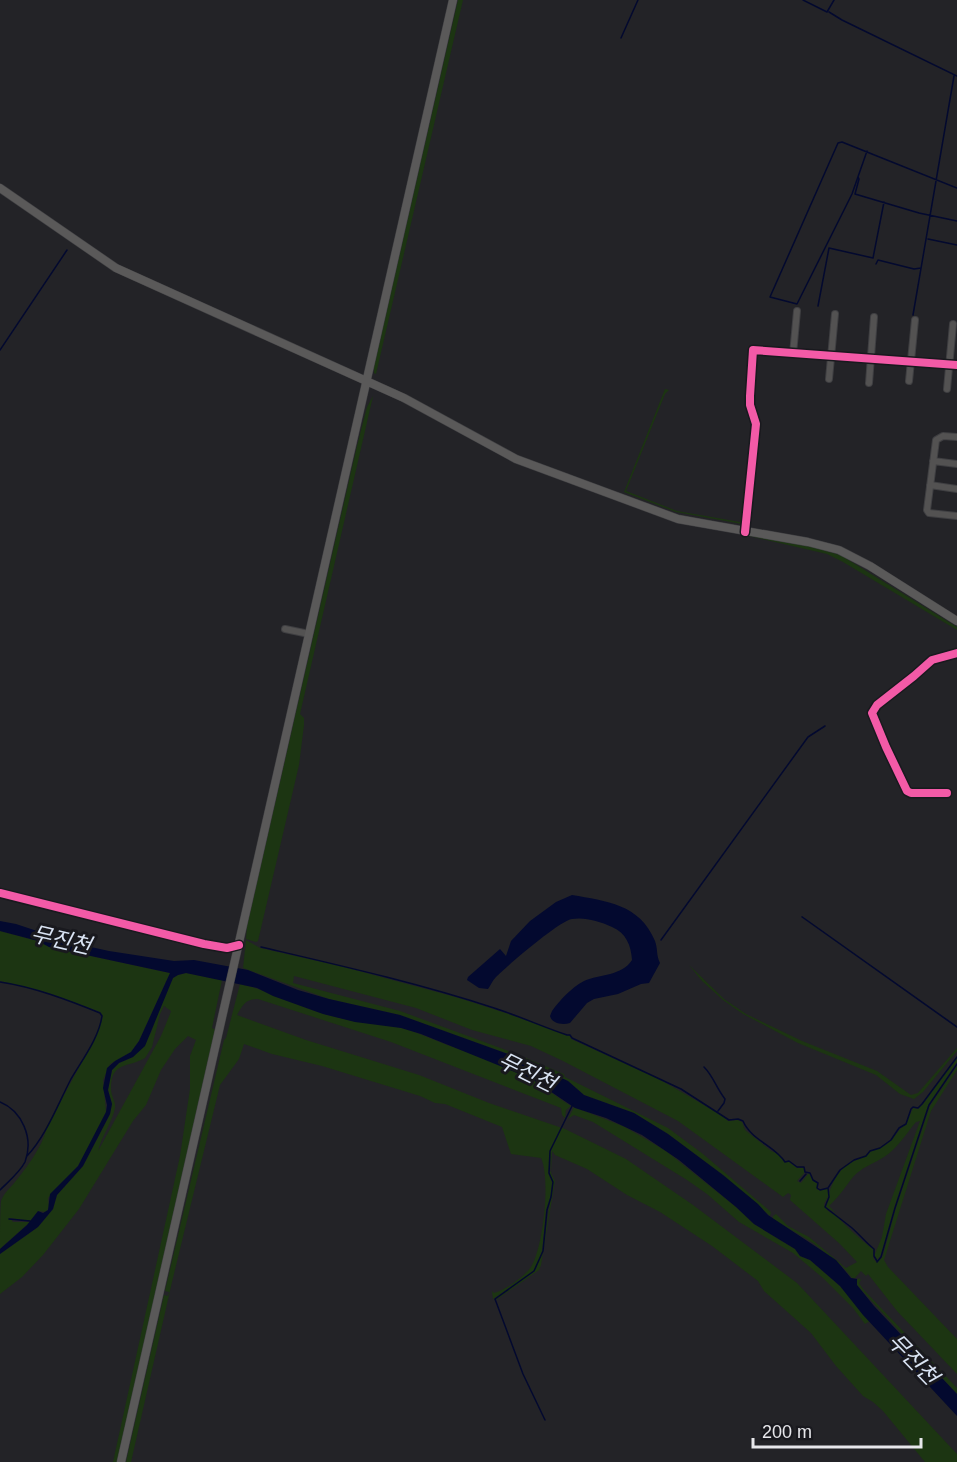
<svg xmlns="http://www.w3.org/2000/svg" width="957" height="1462" font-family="Helvetica,'Noto Sans KR',sans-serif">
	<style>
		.green { fill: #1c3512; fill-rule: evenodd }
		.water { fill: #03092f }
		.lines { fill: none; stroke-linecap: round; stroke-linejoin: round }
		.stream { stroke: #03092f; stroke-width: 1.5 }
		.minor-casing { stroke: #3f3f42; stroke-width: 8 }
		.major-casing { stroke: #3f3f42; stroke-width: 9 }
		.minor { stroke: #535252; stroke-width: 6 }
		.major { stroke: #5a5959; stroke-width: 8 }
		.cycleway-casing { stroke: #19191e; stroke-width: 11 }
		.cycleway { stroke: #f35aa7; stroke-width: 8 }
		.labels { text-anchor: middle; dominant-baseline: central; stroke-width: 6; stroke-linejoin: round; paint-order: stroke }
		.water-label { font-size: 22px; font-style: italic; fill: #dae4f4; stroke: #19191e }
	</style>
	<rect width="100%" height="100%" fill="#232327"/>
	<path class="green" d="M458,0H463L376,374L374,373V367Z
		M665,389L669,390L665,394L626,491L677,511L740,522L752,425L754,427L742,524L676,512L624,492Z
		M373,396L300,714L304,718V725L299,765L258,941L256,942L246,939L247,926L357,446L367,407Z
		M736,533L816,547L842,556L957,627V630L843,562L827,554Z
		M0,931L38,941L49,947L170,973L139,1041L131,1052L110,1064L103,1080L106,1112L88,1148L78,1166L48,1198L49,1207L46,1212L39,1211L31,1221L10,1218L13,1222H30L0,1249C0,1234 0,1214 1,1201C4,1193 10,1188 15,1182C25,1170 45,1143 46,1128L94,1040L103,1016L100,1012L48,993L0,981Z
		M246,940L260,948L344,967L459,998L509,1014L570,1036L571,1039L657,1078L723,1116L728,1121L738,1120L742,1122L745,1130L771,1151L779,1154L784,1162H789L797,1168H804V1173L797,1181L801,1183L809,1173L813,1181L818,1183L817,1190L828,1189V1196L824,1204C825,1209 830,1214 836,1214C838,1220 867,1245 874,1250L873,1258L877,1263L883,1256L896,1208L930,1106L957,1066V1070L931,1111L884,1260L888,1267L957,1339V1374L897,1311L868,1274L866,1276L861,1271L855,1278H852L842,1266L813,1243L773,1219V1216L776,1214L788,1226L809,1237L846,1268L857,1262L840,1244L790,1200L791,1195L788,1193L783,1197L678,1121L563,1061L531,1046L472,1030L416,1008L294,976L293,983L400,1011L514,1053L564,1074L565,1077L668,1128L703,1154L771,1212L770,1216L723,1175L668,1134L634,1113L584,1095L568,1081L516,1057L400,1015L329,999L243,968Z
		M689,965L724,999L746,1014L802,1041L877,1071L911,1095L918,1093L957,1048V1051L923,1092L914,1099L900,1094L876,1075L798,1043L743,1014L723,1000L702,981Z
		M186,973L222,980L212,1028L216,1030L119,1462H113L180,1156L190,1089V1056L196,1040L188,1036L175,1049L161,1070L146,1105L133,1121L79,1209L43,1255L22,1277L0,1294V1254L38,1227L53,1209L57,1195L83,1166L110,1114L112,1104L108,1090L112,1070L119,1063L133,1057L151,1033L157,1015L173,978L178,975ZM164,1006L171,1011L170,1014L161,1036L98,1151C101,1138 113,1120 115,1108C116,1101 111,1096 111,1089C111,1061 128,1068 145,1058L152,1047L160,1014Z
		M240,984C268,990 294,1004 321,1013C348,1022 375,1021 402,1028C420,1033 436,1041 453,1047C480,1057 509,1066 533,1080C546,1088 558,1098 571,1106L566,1110L565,1118L562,1115L561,1108L391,1042L258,999C245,999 243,1005 237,1015L306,1040L419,1075L489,1103L565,1129L626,1159L693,1205L797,1283L957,1454V1462H925L883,1411L873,1402L863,1396L836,1366L811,1333L764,1291L758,1281L712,1246L660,1212L627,1195L587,1169L555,1155L552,1151L551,1173L555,1181L541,1265L539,1270L496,1300L499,1296L534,1271L543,1251L553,1182L549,1173L551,1171L550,1153C548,1158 550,1168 548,1173L552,1182L551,1196L546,1210L542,1251L536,1269L493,1299L492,1291L494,1293C503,1292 526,1275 531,1267C543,1248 551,1179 541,1158L511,1154L502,1127L445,1104L435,1103L420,1096L322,1066L272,1054L244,1044L239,1059L220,1085L172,1282L131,1462H126L164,1295L168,1296L169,1292L165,1291L224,1040L226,1038Z
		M957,1058V1062L928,1106L894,1208L881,1255L877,1260L874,1256L882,1237L886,1214L920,1121L916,1122C906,1134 897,1149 884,1157C873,1164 862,1167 853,1177C845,1187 839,1197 829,1206L836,1213L826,1207C829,1189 836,1169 854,1161C861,1158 865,1156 870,1152C875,1148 881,1148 887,1144C895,1138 898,1129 906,1124L913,1108L918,1109L923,1104Z
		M574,1107L625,1127L666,1151L736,1207L754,1224L795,1249L800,1256L810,1260L840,1286L870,1321L865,1324L853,1308L823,1278L793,1253L739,1222L707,1194L687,1180L593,1122L574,1115L568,1119Z
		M859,1278L861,1280L859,1283L863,1289L957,1388V1394L857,1285L856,1281Z"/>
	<path class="water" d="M572,895C606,901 640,904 655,941C658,949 656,955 660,963L649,983L641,984L618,994L594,999L587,1003L570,1023C563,1025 552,1024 550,1016L552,1011C560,1000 571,988 584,981C600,974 622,976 632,960C631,945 626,933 612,927C599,921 585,917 572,919C559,921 507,966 496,977C492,981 491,985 488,989L479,988L467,980L468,977L500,949L506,956L511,941L530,921L556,902Z
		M802,916L957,1026V1028L801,917Z
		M0,921L16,924L73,943L109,951L174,961L194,960L248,970L298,990L329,999L400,1015L516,1057L568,1081L584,1095L634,1113L668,1134L723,1175L758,1204L768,1215L836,1260L851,1278L857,1279V1285L874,1306L957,1394V1416L863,1315L840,1286L810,1260L800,1256L795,1249L754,1224L736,1207L679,1160L642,1135L606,1118L575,1108L532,1079L421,1034L401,1028L355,1022L323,1014L273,996L257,988L186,973L178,975L173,978L145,1046L133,1057L119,1063L112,1070L108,1090L112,1104L110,1114L83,1166L57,1195L53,1209L38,1227L0,1254V1249L27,1225L38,1211L43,1213L48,1210L50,1194L78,1166L106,1112L107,1105L103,1088L107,1068L115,1061L131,1052L139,1041L170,973L49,947L38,941L0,931Z"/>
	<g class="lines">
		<path class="stream" d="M803,0L827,12L834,0
			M829,12L842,20L957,76
			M621,38L638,0
			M867,151L852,194L797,304L770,297L838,143L842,142L957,188
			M858,177L859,179L855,194L919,213L957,221
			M928,239L957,245
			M876,264L878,260L914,269L921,268
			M818,306L829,248L873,258L884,202
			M913,315L954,76
			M0,350L67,250
			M661,940L808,737L825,726
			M261,947C338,965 418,983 494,1008C519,1016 543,1027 567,1035H570L572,1038L681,1089L729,1120L738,1119L743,1121C751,1140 775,1146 785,1162L789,1161L797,1167H804L805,1172L810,1173L813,1180L818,1183L817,1188L820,1190L828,1188L840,1170L854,1160L866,1156L870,1151L880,1148L891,1140L899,1128L906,1124L911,1109L913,1107L918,1108L922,1104L957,1057
			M0,982C34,987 68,1000 100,1013L102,1016C99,1038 82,1060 71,1079C58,1104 46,1136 27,1156
			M704,1067C714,1077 716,1088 725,1099L724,1103L718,1111
			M0,1102C22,1111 34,1138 25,1162C20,1172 8,1182 0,1190
			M800,1181L806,1174
			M828,1188L829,1197L825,1207C835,1215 842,1220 852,1228C860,1235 866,1243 874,1249V1256L877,1261
			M9,1219L30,1221
			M877,1262L881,1257L895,1208L929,1105L957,1064
			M545,1420L523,1374L495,1299L534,1271L543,1251L547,1210L551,1197L553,1182L549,1173L550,1151L573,1104"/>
		<g class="minor-casing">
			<path id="minor" d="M793,354L797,311
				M829,379L835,314
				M909,381L915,320
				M869,383L874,317
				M947,389L953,324
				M957,437L943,436L936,440L927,510L929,513L957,516
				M933,461L957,464
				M930,485L957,489
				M745,532L756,424L750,405V396L753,350L957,365
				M285,629L309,634
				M947,793H911L907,791L886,747L872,713L877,705L914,676L932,660L957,653
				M0,893L204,944L227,948L239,945"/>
		</g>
		<g class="major-casing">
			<path id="major" d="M0,188L116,268L404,398L516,459L678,519L808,542L839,550L870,566L957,621
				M121,1462L453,0"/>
		</g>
		<use href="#minor" class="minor"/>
		<use href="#major" class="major"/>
		<g class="cycleway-casing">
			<path id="cycleway" d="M745,532L756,424L750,405V396L753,350L957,365
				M947,793H911L907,791L886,747L872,713L877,705L914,676L932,660L957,653
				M0,893L204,944L227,948L239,945"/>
		</g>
		<use href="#cycleway" class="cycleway"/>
	</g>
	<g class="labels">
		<g class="water-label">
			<text transform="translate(61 940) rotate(13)">무진천</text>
			<text transform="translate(527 1072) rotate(26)">무진천</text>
			<text transform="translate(913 1359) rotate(46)">무진천</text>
		</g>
	</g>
	<path d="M753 1438v9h168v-9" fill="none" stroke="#e7e7eb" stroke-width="3"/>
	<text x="762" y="1438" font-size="18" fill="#e7e7eb" stroke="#19191e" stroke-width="4.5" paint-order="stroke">200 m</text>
</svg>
